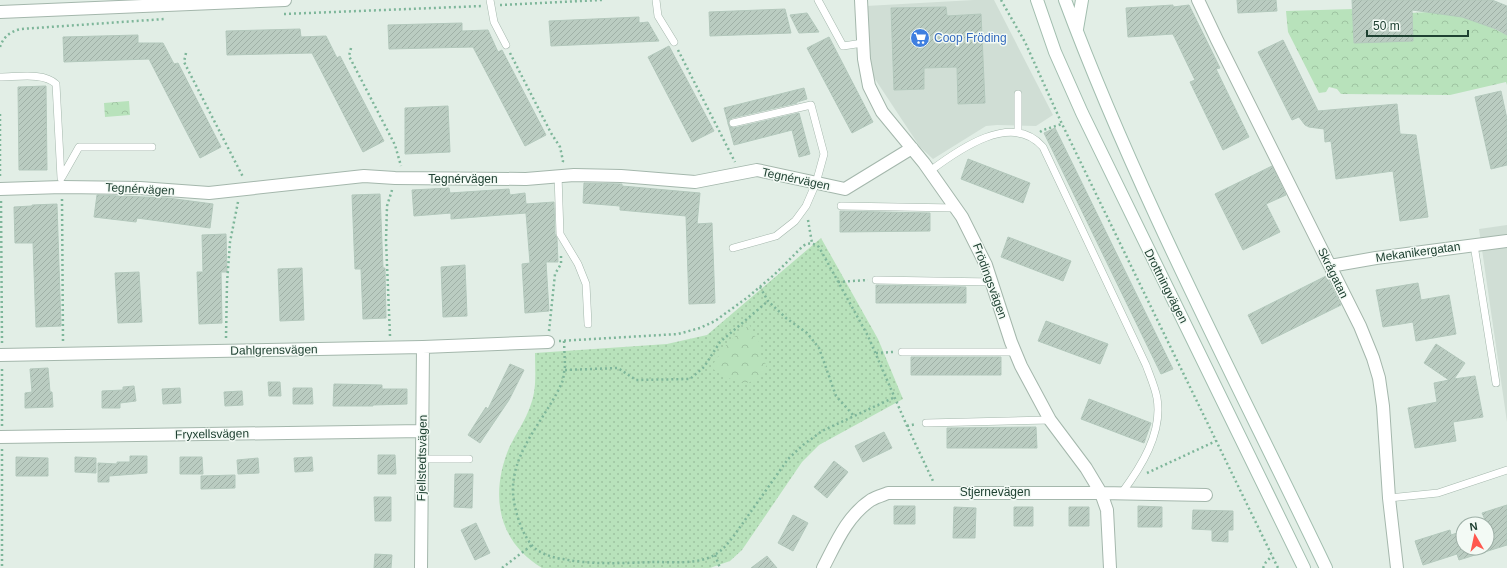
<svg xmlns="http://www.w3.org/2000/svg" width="1507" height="568" font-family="Arial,sans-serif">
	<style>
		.built { fill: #d0ded5 }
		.grass { fill: url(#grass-dots) }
		.park { fill: url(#park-crowns) }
		.building { fill: url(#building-hatch); stroke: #b3c8bc }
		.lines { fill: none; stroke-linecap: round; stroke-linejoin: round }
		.service-casing { stroke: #a4b7ac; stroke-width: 8 }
		.minor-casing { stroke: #a4b7ac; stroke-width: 14 }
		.tertiary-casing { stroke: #a4b7ac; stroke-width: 14 }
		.secondary-casing { stroke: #a2beaf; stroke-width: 14 }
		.path { stroke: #7eb69a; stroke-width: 2.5; stroke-dasharray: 2 3; stroke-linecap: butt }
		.service { stroke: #fff; stroke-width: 7 }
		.minor { stroke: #fff; stroke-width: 12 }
		.tertiary { stroke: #fff; stroke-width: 12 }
		.secondary { stroke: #fff; stroke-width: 12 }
		.labels { text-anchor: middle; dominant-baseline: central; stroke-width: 3; stroke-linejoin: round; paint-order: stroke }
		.shop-label { font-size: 12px; fill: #366cbe; stroke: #f3faf5; text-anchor: start }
		.street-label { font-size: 12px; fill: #1f4132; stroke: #f3faf5 }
	</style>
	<defs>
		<pattern id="grass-dots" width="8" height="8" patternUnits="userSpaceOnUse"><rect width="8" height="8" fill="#b8e2bb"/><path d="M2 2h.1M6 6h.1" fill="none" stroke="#9ec3a1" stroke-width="1.8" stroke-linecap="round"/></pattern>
		<pattern id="park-crowns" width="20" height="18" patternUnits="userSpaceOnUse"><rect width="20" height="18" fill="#b8e2bb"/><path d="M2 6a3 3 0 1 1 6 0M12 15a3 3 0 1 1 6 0" fill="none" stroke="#9ec3a1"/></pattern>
		<pattern id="building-hatch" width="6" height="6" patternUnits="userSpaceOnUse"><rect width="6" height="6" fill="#baccc1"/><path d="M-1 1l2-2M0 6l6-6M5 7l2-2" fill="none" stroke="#9fb0a6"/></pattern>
	</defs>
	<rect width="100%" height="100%" fill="#e2eee6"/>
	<path class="built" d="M974,0H994L1053,115L1036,126L997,125L986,126L933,159L920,147L871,73L866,6Z
		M1507,225V422L1479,229Z"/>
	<path class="grass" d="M821,238L878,339L903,399L819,445L802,462L742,550L730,561L710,568H542C497,541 490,494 509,448C516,433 526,420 531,404C537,388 535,370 535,353L667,344L707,335Z"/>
	<path class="park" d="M1353,9L1354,43L1413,41L1412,13C1444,9 1479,20 1507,35V85L1506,82L1450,95L1341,94L1337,89L1329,87L1326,92L1319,93L1288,32L1286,11Z
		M129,101L130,115L105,117L104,103Z
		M750,325L751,331L760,343V358L767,365C749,395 735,381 711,368C723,347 730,339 750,325Z"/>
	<path class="building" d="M1237,0H1276L1277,11L1238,13Z
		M1352,0H1492L1507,6V35L1496,29L1462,17L1412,10L1413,41L1354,43Z
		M1173,5V7L1189,5L1220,68L1216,69L1249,137L1223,150L1190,82L1195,80L1173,34L1128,37L1126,8Z
		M946,7L947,16L981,14L985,103L958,104L957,67L924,68V89L894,90L891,8Z
		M785,9L791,33L710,36L709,12Z
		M807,13L819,32L799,33L790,15Z
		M639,17V23L648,22L659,41L551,46L549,21Z
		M462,23V31L488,30L498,52L502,50L546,135L525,146L473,47L389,49L388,25Z
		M300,29L301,37L326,36L337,58L340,56L384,141L363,152L312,53L227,55L226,31Z
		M138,35V43H163L174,64L178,63L221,147L200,158L149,59L64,62L63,37Z
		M829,37L873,122L852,133L807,48Z
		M1283,40L1318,111L1397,104L1400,134L1416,135L1428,217L1400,221L1393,171L1336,179L1331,141L1325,142L1324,129L1309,127L1305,125L1299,117L1292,120L1258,52Z
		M669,46L714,131L692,142L648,57Z
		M46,86L47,170H19L18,87Z
		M804,88L807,99L797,102V103L732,118L729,120L728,124L730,127L734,128L799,113L810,154L799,157L792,130L734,145L724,108Z
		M1501,91L1507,119V165L1491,169L1475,97Z
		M448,106L450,152L405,154V108Z
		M1055,128L1173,369L1161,374L1044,133Z
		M968,159L1030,183L1023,203L961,179Z
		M1272,166L1286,195L1266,204L1280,232L1243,250L1215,194Z
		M584,183L622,184V186L700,193L697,224L712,223L715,303L689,304L686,216L620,210V206L583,203Z
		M449,188L450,193L509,189L510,195L525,193L526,204L554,202L555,234L557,238L558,262H546L549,311L525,313L522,264L530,263L526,213L451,219V213L414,216L412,190Z
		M380,194L383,268H385L386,318L363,319L361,269H355L352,195Z
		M97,195L168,198L213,204L210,228L137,218L136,222L94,217Z
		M57,204L61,326L36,327L33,243H15L14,207L32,206V205Z
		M840,211L930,213V231L840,232Z
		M226,234L227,272H221L222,323L199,324L197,272H203L202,235Z
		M1008,237L1071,261L1063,281L1001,257Z
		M465,265L467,316L443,317L441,267Z
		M302,268L304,320L280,321L278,269Z
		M139,272L142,322L118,323L115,273Z
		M1326,276L1341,305L1262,344L1248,315Z
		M1418,283L1421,300L1449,295L1456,334L1416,341L1413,322L1383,327L1376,290Z
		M876,285L966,287V303H876Z
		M1046,321L1108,344L1100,364L1038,341Z
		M1436,344L1465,363L1454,379L1475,376L1483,417L1453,422L1456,441L1415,448L1408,408L1437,402L1434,383L1449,380L1424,363Z
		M911,357H1001V375H911Z
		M510,364L524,370L509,400L480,443L468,435L486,407L488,409Z
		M48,368L50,392H52L53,407L25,408V393L32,392L30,369Z
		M268,382H280L281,396H269Z
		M334,384L382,385V389H407V404L373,405V406H333Z
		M134,386L136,401L120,403V408H102V391L123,390V387Z
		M180,388L181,403L163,404L162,389Z
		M293,388H312L313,404H293Z
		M242,391L243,405L225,406L224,392Z
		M1089,399L1151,423L1144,443L1081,419Z
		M1036,427L1037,448H947V428Z
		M884,432L892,448L863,462L855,446Z
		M378,455H395L396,474H378Z
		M130,456H147V473L109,476V482H98V463L117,464V462H130Z
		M16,457L48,458V476H16Z
		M75,457L96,458V473L75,472Z
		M180,457H202L203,474H180Z
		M312,457L313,471L295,472L294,458Z
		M258,458L259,473L238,474L237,460Z
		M834,461L848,472L827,498L814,487Z
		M455,474H473L472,508L454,507Z
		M235,475V488L201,489V476Z
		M374,497H391V521H375Z
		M1507,505V545L1459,560L1457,554L1423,565L1415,541L1450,530L1451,535L1463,531V548H1487V524L1482,513Z
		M894,506H915V524H894Z
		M1138,506L1162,507V527H1138Z
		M954,507L976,508L975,538H953Z
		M1014,507H1033V526H1014Z
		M1069,507H1089V526H1069Z
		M1193,510L1233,511V530H1228V542L1212,541V530L1192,529Z
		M793,515L808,523L793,551L778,543Z
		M476,523L490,553L475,560L461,530Z
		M375,554L392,555L391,568H374Z
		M767,556L777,568H751Z"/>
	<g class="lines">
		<g class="service-casing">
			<path id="service" d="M490,0L494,22L506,45
				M656,0L658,16L674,42
				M818,0L843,46L863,43
				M0,77C17,77 44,72 56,84L61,178
				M1018,94V133
				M930,171C958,150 1012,111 1043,147L1146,365C1150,376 1155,387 1157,398C1163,433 1141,467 1121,494
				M558,175L560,234L578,264L586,284L588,324
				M62,177L79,147H152
				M841,206L956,208
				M1474,245L1496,383
				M733,248L776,236L795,221L806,206L816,183L824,154L811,105L733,123
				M876,280L992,282
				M902,352H1016
				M926,423L1050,420
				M422,459H469
				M1389,498L1438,493L1507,470"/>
		</g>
		<g class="minor-casing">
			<path id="minor" d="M861,0L864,59L869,86L882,112L924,163L962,217L986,265L1011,342L1021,366L1050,420L1086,468L1101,493L1107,510L1110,568
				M1198,0L1217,40L1360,326L1373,358L1379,378L1383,406L1389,498L1397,568
				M0,189L62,187L140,188L209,193L364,176L395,178L526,179L574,175L621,176L695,182L757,170L845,189L912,148
				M1330,266L1376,258L1507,241
				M0,355L423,347L548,342
				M0,437L423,431
				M421,568L423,347
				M823,568C836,543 847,516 871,500C876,497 883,495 888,493H1101L1206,495"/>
		</g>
		<g class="tertiary-casing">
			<path id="tertiary" d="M0,12L285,0"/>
		</g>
		<g class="secondary-casing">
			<path id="secondary" d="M1037,0L1055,52L1082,113L1304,568
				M1065,0C1138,196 1236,380 1326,568
				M1077,29L1082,0"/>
		</g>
		<path class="path" d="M1001,0L1025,42L1062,124L1278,568
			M500,5L602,0
			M284,14L483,6
			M0,47C3,37 11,31 21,29L165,19
			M351,48L349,56L395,145L401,166
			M678,50L735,162
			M186,53L184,62L243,177
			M510,53L551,133L560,147L563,161L562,165
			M0,114V178
			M1040,132L1043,130L1062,124
			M62,199L63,342
			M1,201L2,344
			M808,220L812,243
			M838,282L868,280
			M760,287L768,301L786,318L807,333L819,348L836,396L854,416
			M549,331L555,274L561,264V256
			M390,336L386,241L387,206L392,190
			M226,338L227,283L230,242L238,202
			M559,341L678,334L700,328L715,321L748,297L775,274L803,246C809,242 813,243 819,247L868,336L907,426L933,481
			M564,341L565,366L563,380C548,417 511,450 513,493C514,510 523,540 537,550C545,555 554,558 563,559C591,565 625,563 654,562C671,562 691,564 708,558C719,554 726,546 733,537L788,459L803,445L822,431L895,397
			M876,353L893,352
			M565,370L618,368L636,380L690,379L704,367L720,342L768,301
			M2,426V367
			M907,426L916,424
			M2,449V568
			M1147,473L1216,441
			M715,555L720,568
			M502,568L532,545
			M1263,568L1266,562L1272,556"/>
		<use href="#service" class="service"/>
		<use href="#minor" class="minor"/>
		<use href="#tertiary" class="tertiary"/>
		<use href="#secondary" class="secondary"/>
	</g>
	<defs>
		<g id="supermarket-disc" transform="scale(1)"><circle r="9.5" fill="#3f7fe0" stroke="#f3faf5"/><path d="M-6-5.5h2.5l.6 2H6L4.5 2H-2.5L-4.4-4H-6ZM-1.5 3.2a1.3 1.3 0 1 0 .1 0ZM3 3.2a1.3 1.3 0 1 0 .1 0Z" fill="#fff"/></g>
	</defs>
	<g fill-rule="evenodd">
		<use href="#supermarket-disc" x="920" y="38"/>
	</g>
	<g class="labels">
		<g class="shop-label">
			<text x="934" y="38">Coop Fröding</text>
		</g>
		<g class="street-label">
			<text x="463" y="179">Tegnérvägen</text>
			<text transform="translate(796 179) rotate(12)">Tegnérvägen</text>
			<text transform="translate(140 189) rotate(3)">Tegnérvägen</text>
			<text transform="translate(1418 252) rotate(-8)">Mekanikergatan</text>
			<text transform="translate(1333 273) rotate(64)">Skrågatan</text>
			<text transform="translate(990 281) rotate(70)">Frödingsvägen</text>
			<text transform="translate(1166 286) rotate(63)">Drottningvägen</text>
			<text transform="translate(274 350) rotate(-1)">Dahlgrensvägen</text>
			<text transform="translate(212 434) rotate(-1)">Fryxellsvägen</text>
			<text transform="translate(422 458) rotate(-89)">Fjellstedtsvägen</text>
			<text x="995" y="492">Stjernevägen</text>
		</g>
	</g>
	<g transform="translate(1475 536) rotate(351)"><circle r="19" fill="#f3faf5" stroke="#9eb0a7"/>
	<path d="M0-3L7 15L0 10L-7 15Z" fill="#ff584f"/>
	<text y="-6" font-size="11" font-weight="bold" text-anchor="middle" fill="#1f4132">N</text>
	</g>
	<path d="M1367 30v6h101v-6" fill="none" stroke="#1f4132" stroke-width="2"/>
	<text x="1373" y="30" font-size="12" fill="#1f4132" stroke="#f3faf5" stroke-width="3" paint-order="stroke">50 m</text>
</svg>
